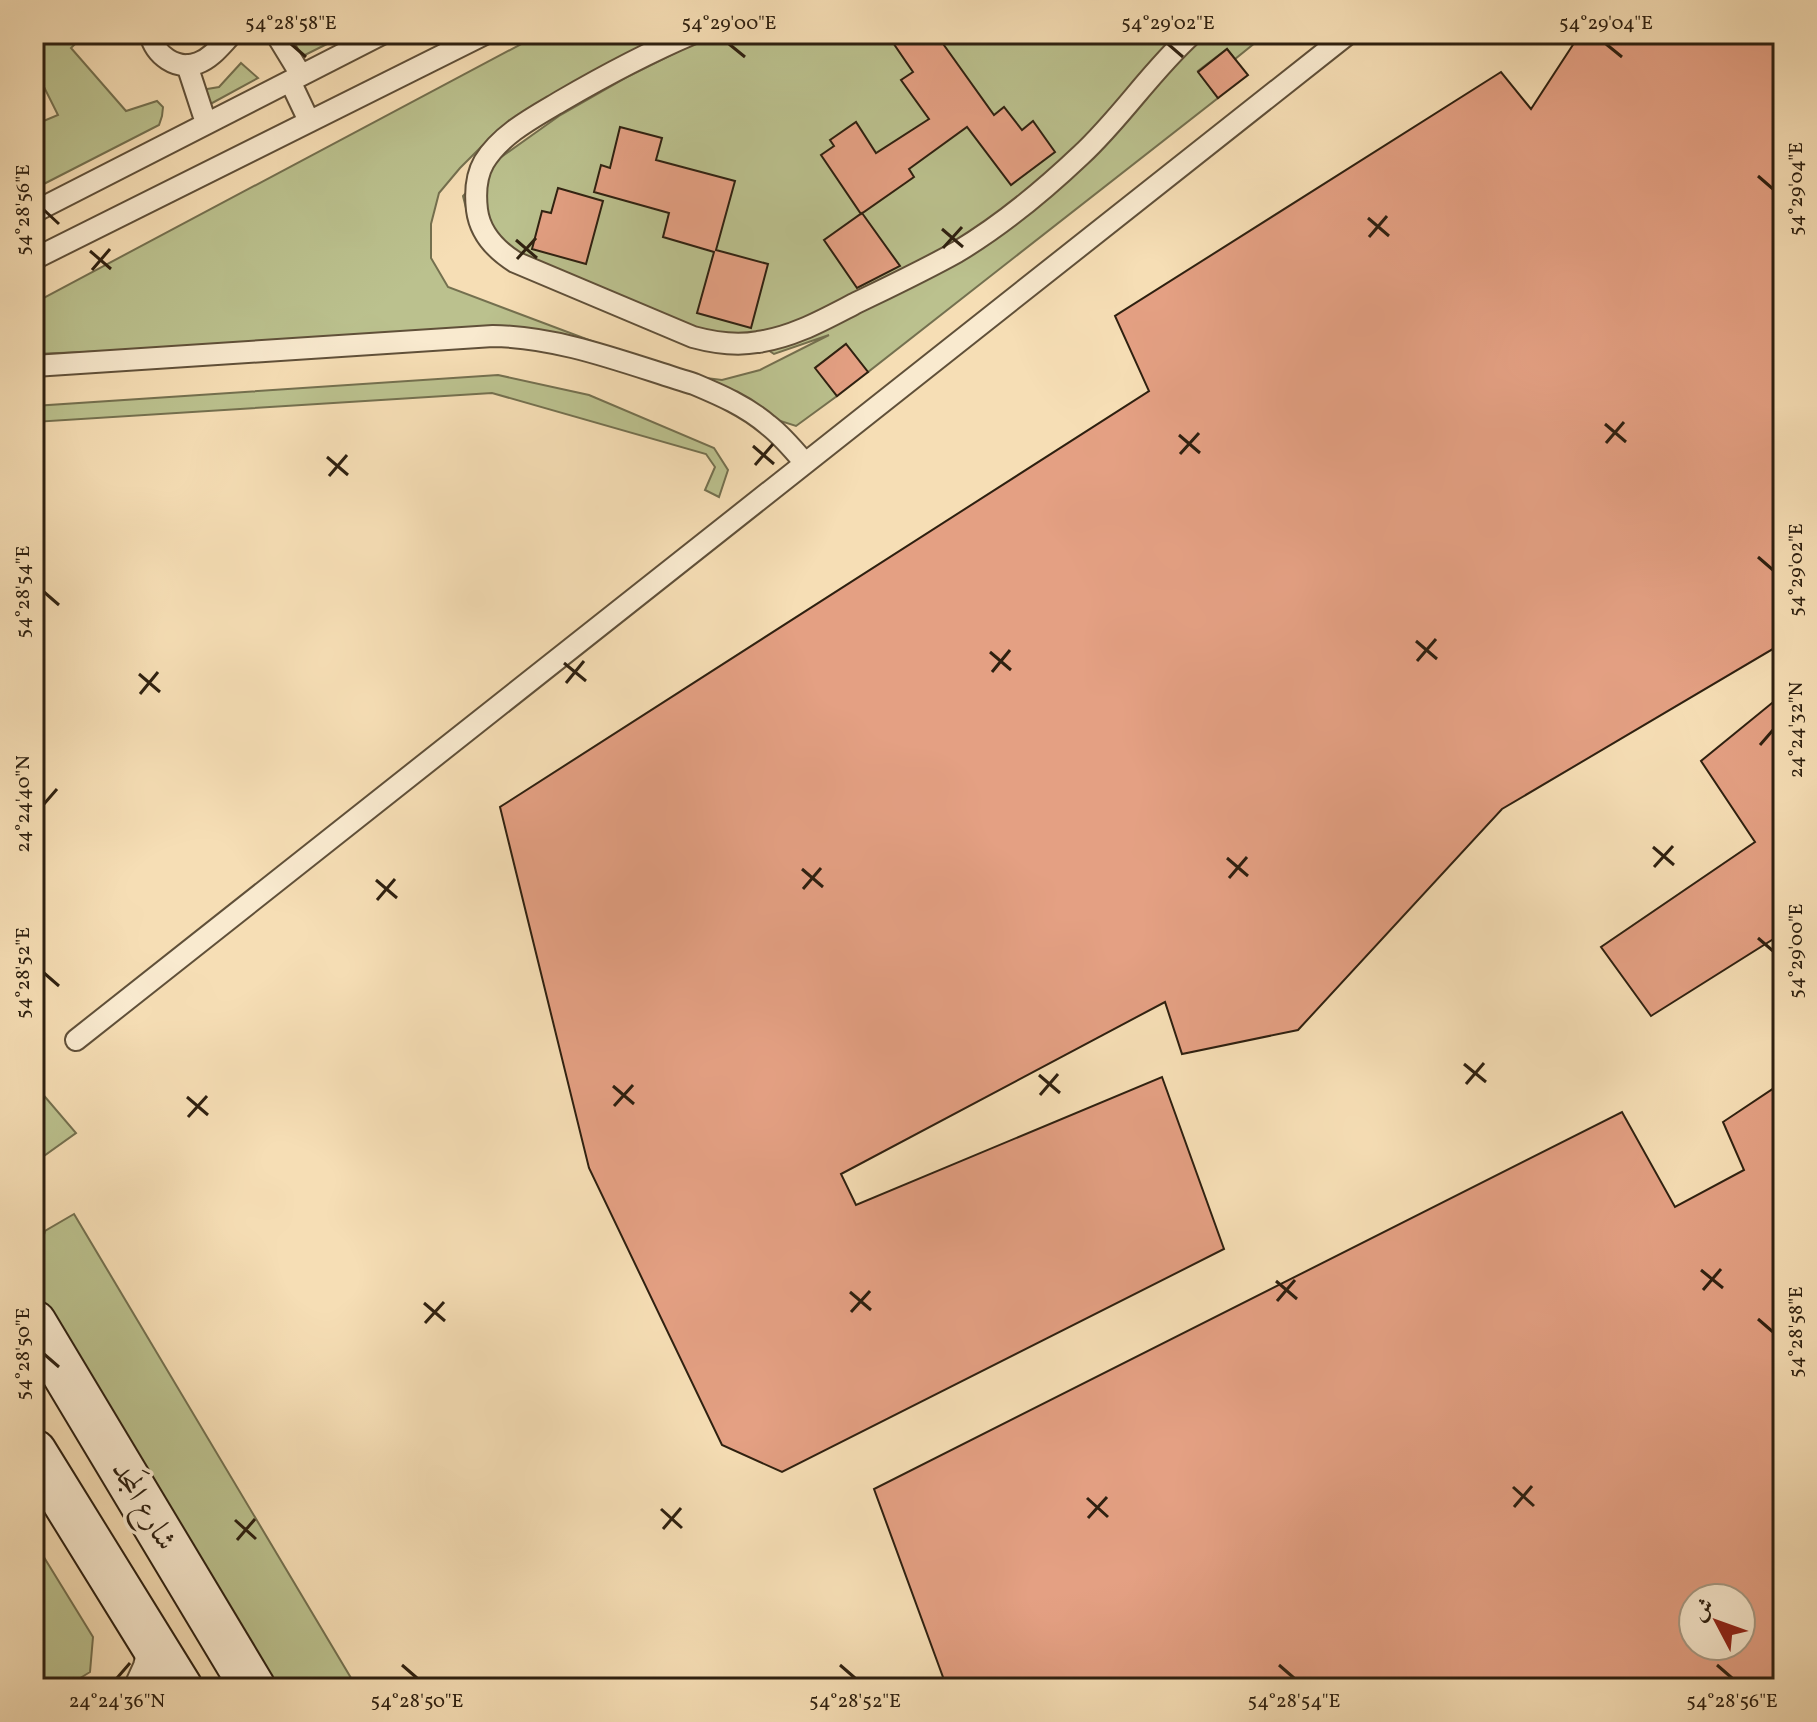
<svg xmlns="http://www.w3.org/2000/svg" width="1817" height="1722" font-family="Vollkorn,Amiri,serif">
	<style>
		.green { fill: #bbc18e; stroke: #74704f; stroke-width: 2 }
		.building { fill: #e4a083; stroke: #2e2010; stroke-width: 2; fill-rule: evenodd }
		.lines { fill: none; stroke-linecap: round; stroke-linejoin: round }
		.lane-casing { stroke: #605039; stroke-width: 24 }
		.secondary-casing { stroke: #2e2010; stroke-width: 48 }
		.lane { stroke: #f9eacf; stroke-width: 20 }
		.secondary { stroke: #f9eacf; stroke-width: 44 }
		.ticks { fill: none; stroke: #2e2010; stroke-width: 3 }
		.labels { text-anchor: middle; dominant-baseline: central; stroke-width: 7; stroke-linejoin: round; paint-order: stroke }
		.street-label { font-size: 30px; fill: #2e2010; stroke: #f9eacf }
		.neatline { fill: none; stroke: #2e2010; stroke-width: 3 }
		.ticks-label { font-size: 20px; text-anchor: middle; fill: #2e2010 }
	</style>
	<rect width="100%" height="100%" fill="#f6deb5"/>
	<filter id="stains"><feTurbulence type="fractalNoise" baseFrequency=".0025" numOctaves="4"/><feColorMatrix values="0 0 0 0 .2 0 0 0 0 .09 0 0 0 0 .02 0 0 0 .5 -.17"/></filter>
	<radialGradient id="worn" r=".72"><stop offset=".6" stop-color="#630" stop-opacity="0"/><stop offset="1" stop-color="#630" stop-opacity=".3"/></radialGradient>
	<path class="green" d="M34,34H85L71,48L126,111L157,101L163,107L162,116L159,125L34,189V125L58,115L34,67Z
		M275,34H347L297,59Z
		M540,34H681L546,103L486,142L460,168L439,193L431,224V258L448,287L682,375L722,380L760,370L829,335L774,354L750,338L712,334L522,264L466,208L463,196L497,160L559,116L629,76L713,34H1266L1235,59L1227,49L1198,71L1218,98L868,372L846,344L816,367L837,396L796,426L512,335L34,354V303Z
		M241,63L258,78L203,108L195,91L219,87Z
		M498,375L589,395L714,448L728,470L719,497L705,490L715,467L706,454L492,393L34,422V406Z
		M34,1084L76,1133L34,1163Z
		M74,1214L357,1688H270L41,1310L36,1263L45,1231Z
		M34,1541L93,1637L90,1672L64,1688H34Z"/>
	<path class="building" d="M887,34H936L994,115L1004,107L1022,130L1033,121L1055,152L1011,185L967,127L909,169L914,177L861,214L821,155L834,146L830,140L856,122L876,153L929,119L901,80L913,72Z
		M1580,34H1783V643L1502,809L1298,1030L1182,1054L1165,1002L841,1174L856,1205L1162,1077L1224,1249L782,1472L722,1445L589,1168L500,807L1149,391L1115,316L1501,72L1531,109Z
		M1227,49L1248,75L1218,98L1198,72Z
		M620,127L662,138L656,160L735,181L716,250L768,264L751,328L697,313L714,252L663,237L669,213L594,192L601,165L610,168Z
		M558,188L603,201L586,264L532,249L542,211L551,213Z
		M862,213L900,266L857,288L824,240Z
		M846,344L868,372L837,396L815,368Z
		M1783,694V933L1651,1016L1601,947L1755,842L1701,761Z
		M1783,1082V1688H947L874,1489L1622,1112L1675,1207L1744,1170L1723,1122ZM1693,1598H1741V1646H1693Z"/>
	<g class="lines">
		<g class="lane-casing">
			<path id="lane" d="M150,34C155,55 176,71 198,63C212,58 222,44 232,34
				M276,34L301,75
				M692,34C647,53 604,76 561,101C534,117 501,134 484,162C476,176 475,193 477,210C480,233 496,250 515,262L693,337C715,343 735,346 758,342C793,337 823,320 854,304C889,287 923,271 957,252C1002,225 1043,191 1081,155C1121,118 1151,71 1192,34
				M187,65L206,123
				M290,81L309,121
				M34,212L382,34
				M34,259L485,34
				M34,366L493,336C562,337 628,364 694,384C720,395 746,406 768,425C781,435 793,449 804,462
				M76,1040L1348,34
				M134,1688L144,1666L149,1643"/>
		</g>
		<g class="secondary-casing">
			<path id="secondary" d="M34,1323L253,1688
				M34,1452L180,1688"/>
		</g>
		<use href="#lane" class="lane"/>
		<use href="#secondary" class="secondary"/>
	</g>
	<path class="ticks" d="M291,44L306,57M729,44L745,57M1168,44L1183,57M1606,44L1622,57M1758,176L1773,189M44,210L59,224M1368,218L1389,236M942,229L963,247M1369,237L1387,216M516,240L537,258M943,248L962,227M90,251L111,269M517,259L536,238M92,270L110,249M1605,424L1626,442M1179,435L1200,453M1606,443L1624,422M753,446L774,464M1180,454L1199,433M327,457L348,475M755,465L773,444M329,476L347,455M1758,557L1773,570M44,592L59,605M1416,641L1437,659M990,652L1011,670M1417,661L1436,639M564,663L586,681M992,672L1010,650M139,674L160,692M566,683L584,661M140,694L158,672M1760,745L1773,730M44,804L57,789M1653,847L1674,865M1227,858L1248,876M1654,867L1673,846M802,869L823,887M1229,878L1247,857M376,880L397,898M803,889L821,868M377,900L395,879M1758,938L1773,951M44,973L59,986M1464,1064L1486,1082M1039,1075L1060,1093M1466,1084L1484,1063M613,1086L634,1104M1040,1095L1058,1074M187,1097L208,1115M614,1106L633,1085M188,1117L207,1096M1701,1270L1723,1288M1276,1281L1297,1299M1703,1290L1721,1269M850,1292L871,1310M1277,1301L1295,1280M424,1303L445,1321M851,1312L870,1291M1758,1319L1773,1332M425,1323L444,1302M44,1354L59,1367M1513,1487L1534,1506M1087,1498L1108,1517M1514,1507L1532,1486M661,1509L682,1528M1088,1518L1107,1497M235,1520L256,1539M663,1529L681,1508M237,1540L255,1519M402,1665L417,1678M840,1665L855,1678M1279,1665L1294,1678M1717,1665L1732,1678M117,1678L130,1663"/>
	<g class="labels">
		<g class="street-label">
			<text transform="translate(143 1506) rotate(59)">شارع المَجد</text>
		</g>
	</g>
	<rect width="1817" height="1722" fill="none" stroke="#f6deb5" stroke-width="88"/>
	<g transform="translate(1717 1622) rotate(311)"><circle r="38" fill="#f9eacf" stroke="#a89983" stroke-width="2"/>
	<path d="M0-6L14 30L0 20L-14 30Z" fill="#8f2418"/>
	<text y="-12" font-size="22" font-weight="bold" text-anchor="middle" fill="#2e2010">ش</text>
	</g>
	<rect x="44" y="44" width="1729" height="1634" class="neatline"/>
	<g class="ticks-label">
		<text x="291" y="29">54°28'58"E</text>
		<text x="729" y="29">54°29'00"E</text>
		<text x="1168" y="29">54°29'02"E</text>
		<text x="1606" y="29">54°29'04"E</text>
		<text transform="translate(1795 189) rotate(-90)" y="7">54°29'04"E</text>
		<text transform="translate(22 210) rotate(-90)" y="7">54°28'56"E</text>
		<text transform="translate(1795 570) rotate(-90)" y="7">54°29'02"E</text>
		<text transform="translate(22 592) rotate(-90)" y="7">54°28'54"E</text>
		<text transform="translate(1795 730) rotate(-90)" y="7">24°24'32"N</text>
		<text transform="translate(22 804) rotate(-90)" y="7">24°24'40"N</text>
		<text transform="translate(1795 951) rotate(-90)" y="7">54°29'00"E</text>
		<text transform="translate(22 973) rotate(-90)" y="7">54°28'52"E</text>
		<text transform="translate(1795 1332) rotate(-90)" y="7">54°28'58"E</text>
		<text transform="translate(22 1354) rotate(-90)" y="7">54°28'50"E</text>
		<text x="117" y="1707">24°24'36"N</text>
		<text x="417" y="1707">54°28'50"E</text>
		<text x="855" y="1707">54°28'52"E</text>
		<text x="1294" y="1707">54°28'54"E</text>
		<text x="1732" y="1707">54°28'56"E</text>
	</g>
	<rect width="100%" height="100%" filter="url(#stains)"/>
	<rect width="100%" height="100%" fill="url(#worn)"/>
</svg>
